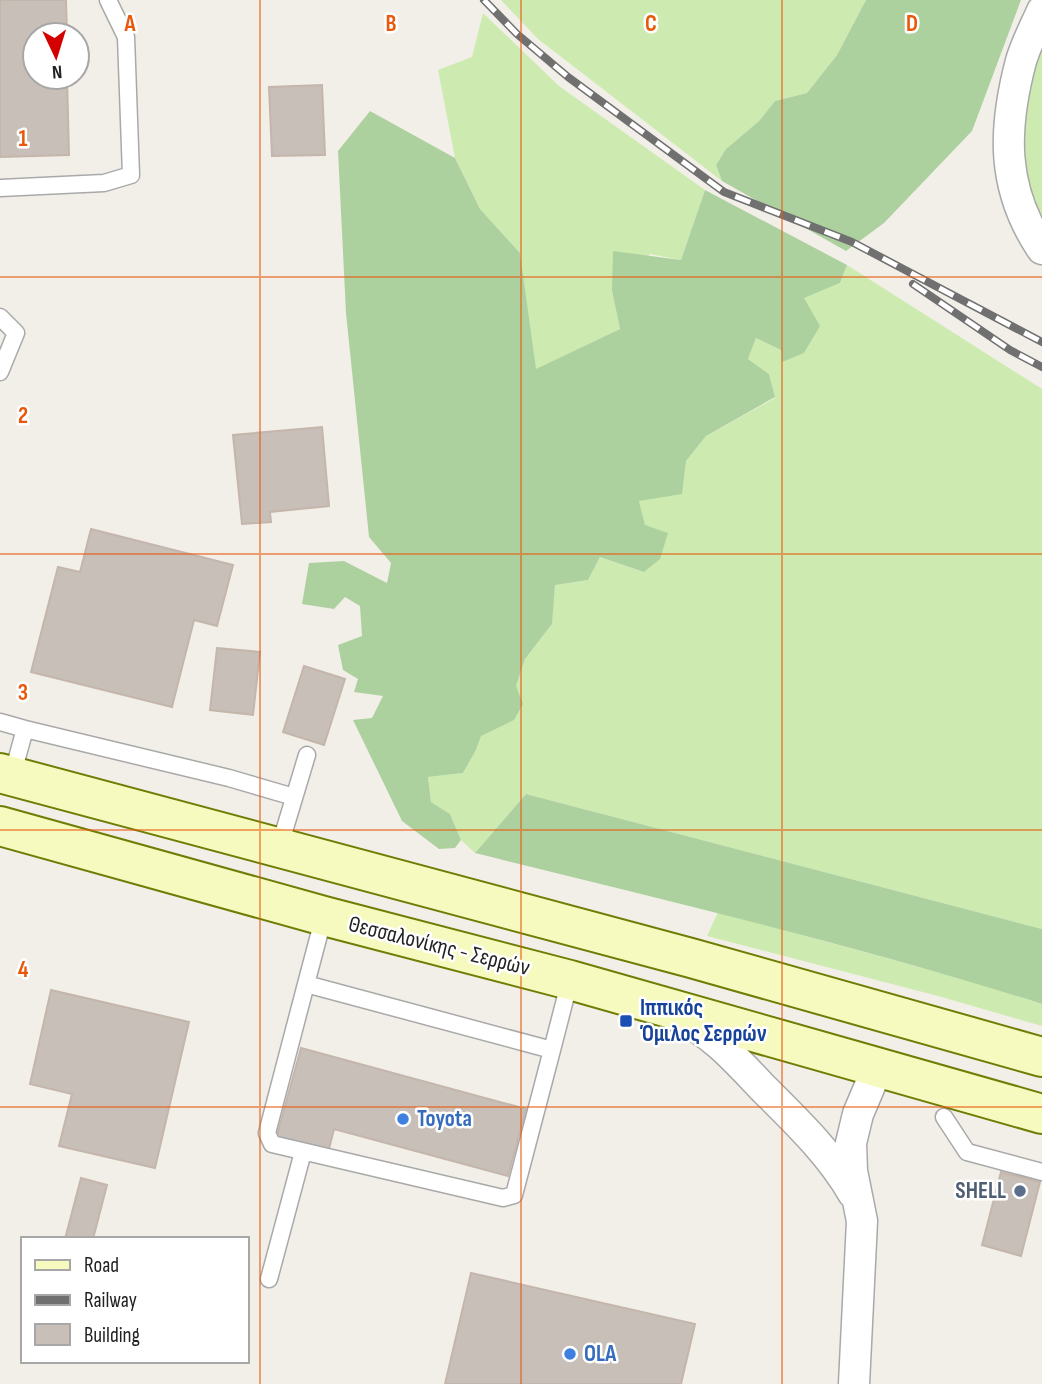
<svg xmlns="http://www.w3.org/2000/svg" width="1042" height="1384" font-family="'Sofia Sans Condensed',sans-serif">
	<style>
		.grass { fill: #cdebb0 }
		.forest { fill: #add19e }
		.building { fill: #c7bfb8; stroke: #c4b6ab; stroke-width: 2 }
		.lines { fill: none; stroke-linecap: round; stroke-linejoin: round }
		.service-casing { stroke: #a9a9a9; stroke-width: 19 }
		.minor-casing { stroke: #a9a9a9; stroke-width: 33 }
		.secondary-casing { stroke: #707d05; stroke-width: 42 }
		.service { stroke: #fff; stroke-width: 16 }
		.minor { stroke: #fff; stroke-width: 30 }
		.secondary { stroke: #f7fabf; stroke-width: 38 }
		.rail-casing { stroke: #707070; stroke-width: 8 }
		.rail { stroke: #fff; stroke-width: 5; stroke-dasharray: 16; stroke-linecap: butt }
		.grid { fill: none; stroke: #e8590c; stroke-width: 2; stroke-opacity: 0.55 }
		.transit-dot { fill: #1a4fb4; stroke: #fff; stroke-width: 2.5 }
		.shop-dot { fill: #3f7fe0; stroke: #fff; stroke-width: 2.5 }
		.service-dot { fill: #5c6f8a; stroke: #fff; stroke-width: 2.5 }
		.labels { text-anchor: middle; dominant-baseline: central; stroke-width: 5; stroke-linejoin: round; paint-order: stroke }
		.street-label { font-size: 23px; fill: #222; stroke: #fff }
		.transit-label { font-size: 23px; font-weight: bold; fill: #164399; stroke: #fff; text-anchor: start }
		.shop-label { font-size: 23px; font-weight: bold; fill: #366cbe; stroke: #fff; text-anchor: start }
		.service-label { font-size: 23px; font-weight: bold; fill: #4e5e75; stroke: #fff; text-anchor: end }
		.grid-label { font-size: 23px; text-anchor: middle; font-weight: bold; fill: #e8590c; stroke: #fff; stroke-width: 5; stroke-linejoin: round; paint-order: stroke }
	</style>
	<rect width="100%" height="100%" fill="#f2efe9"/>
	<path class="grass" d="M501,0H866L837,55L807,93L775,101L759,121L726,149L716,165L722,181L538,39Z
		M483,13L559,86L705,190L681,260L650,254L612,291L620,329L535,370L520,253L480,209L455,158L438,70L472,57Z
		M1042,45V238L1018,155L1029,75Z
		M847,265L1042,389V929L526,794L475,853L461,840L450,814L431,802L428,777L463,773L476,750L481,735L514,720L516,686L525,659L552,624L554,585L588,580L600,557L644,572L645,526L639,501L686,461L706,436L775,398L769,374L748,359L756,338L781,350L803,298L840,283Z
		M718,912L970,981L1042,1004V1026L938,996L707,936Z"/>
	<path class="forest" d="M866,0H1021L972,131L884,223L846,251L722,181L716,165L726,149L759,121L775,101L807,93L837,55Z
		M370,111L455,158L480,209L520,253L536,369L620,329L612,291L613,251L681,260L705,190L847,265L840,283L804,298L820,326L804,353L782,362L781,350L756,338L748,359L769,374L775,397L706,436L686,461L682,494L639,501L645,525L668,533L660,559L644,572L600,557L588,580L555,585L552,624L525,659L516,686L523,704L514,720L481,736L476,750L463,773L428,777L431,802L450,814L461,840L455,848L439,849L402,821L353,720L372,718L383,696L354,692L358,679L343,670L338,645L362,636L360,606L345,597L334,609L302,604L309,563L344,561L387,583L391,563L369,537L346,313L338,151Z
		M526,794L1042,929V1004C856,945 665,900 475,853Z"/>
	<path class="building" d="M0,0H66L67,35H35V77H67L69,155L0,157Z
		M322,85L325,155L272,156L269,87Z
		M322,427L329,506L270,512L271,522L242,524L233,435Z
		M91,529L233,565L217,626L194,620L172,707L31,672L58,567L80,572Z
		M217,648L260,652L253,715L210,710Z
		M304,666L345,679L324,745L283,732Z
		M51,990L189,1022L155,1168L59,1146L72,1094L30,1084Z
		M301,1048L526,1109L508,1176L334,1129L328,1153L276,1139Z
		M1001,1172L1040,1182L1021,1256L982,1245Z
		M81,1178L107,1185L93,1239H65Z
		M471,1273L695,1324L681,1384H445Z"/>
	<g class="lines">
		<g class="service-casing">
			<path id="service" d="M0,188L104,183L131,175L126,37L108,0
				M0,317L16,333L0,372
				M0,722L25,729L12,776
				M25,729L229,778L294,797
				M279,848L307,755
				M324,916L306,984L552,1050L570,980
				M306,984L267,1133L272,1144L503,1198L514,1195L552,1050
				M944,1117L967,1152L1042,1172
				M269,1279L303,1152"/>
		</g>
		<g class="minor-casing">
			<path id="minor" d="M1042,11C1035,27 1026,44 1021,61C1003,129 1001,188 1042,249
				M680,1018C713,1033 738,1062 762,1087C795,1120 830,1153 853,1193
				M854,1384L862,1221L852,1171L851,1143L858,1114L877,1069"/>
		</g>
		<g class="secondary-casing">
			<path id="secondary" d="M0,773L691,958L1042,1057
				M0,826L324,916L570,980L1042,1114"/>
		</g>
		<use href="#service" class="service"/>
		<use href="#minor" class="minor"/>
		<use href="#secondary" class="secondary"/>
		<g class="rail-casing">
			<path id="rail" d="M484,0L517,34L568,77L724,192L852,242L1042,342
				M913,284L1010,350L1042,367"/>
		</g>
		<use href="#rail" class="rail"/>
	</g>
	<path class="grid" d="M260,0V1384M521,0V1384M782,0V1384M0,277H1042M0,554H1042M0,830H1042M0,1107H1042"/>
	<rect class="transit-dot" x="619" y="1014" width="14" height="14" rx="3.5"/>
	<g class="shop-dot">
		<circle cx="403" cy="1119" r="7"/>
		<circle cx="570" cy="1354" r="7"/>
	</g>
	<circle class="service-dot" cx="1020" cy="1191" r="7"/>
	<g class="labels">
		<g class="street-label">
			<text transform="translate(439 946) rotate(14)">Θεσσαλονίκης - Σερρών</text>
		</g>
		<g class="transit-label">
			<text x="640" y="1008">Ιππικός<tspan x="640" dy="26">Όμιλος Σερρών</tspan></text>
		</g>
		<g class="shop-label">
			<text x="417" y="1119">Toyota</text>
			<text x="584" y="1354">OLA</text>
		</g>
		<g class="service-label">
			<text x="1006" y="1191">SHELL</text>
		</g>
	</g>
	<g class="grid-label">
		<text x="130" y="31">A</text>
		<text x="391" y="31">B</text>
		<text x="651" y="31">C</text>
		<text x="912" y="31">D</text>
		<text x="23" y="146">1</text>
		<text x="23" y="423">2</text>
		<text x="23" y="700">3</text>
		<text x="23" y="977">4</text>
	</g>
	<rect x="21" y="1237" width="228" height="126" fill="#ffffff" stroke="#a7a7a7" stroke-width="2"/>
	<rect x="35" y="1260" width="35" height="10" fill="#f7fabf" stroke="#a7a7a7" stroke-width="2"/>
	<text x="84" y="1272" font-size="21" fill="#222222">Road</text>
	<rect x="35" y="1295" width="35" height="10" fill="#707070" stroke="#a7a7a7" stroke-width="2"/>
	<text x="84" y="1307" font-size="21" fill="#222222">Railway</text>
	<rect x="35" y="1324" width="35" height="21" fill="#c7bfb8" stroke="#a7a7a7" stroke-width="2"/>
	<text x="84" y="1342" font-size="21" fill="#222222">Building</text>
	<g transform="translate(56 56) rotate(176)"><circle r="33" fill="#ffffff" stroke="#a7a7a7" stroke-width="2"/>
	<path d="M0-5L12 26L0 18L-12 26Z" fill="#d40000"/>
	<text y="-10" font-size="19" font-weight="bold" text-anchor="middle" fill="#222222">N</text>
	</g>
</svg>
